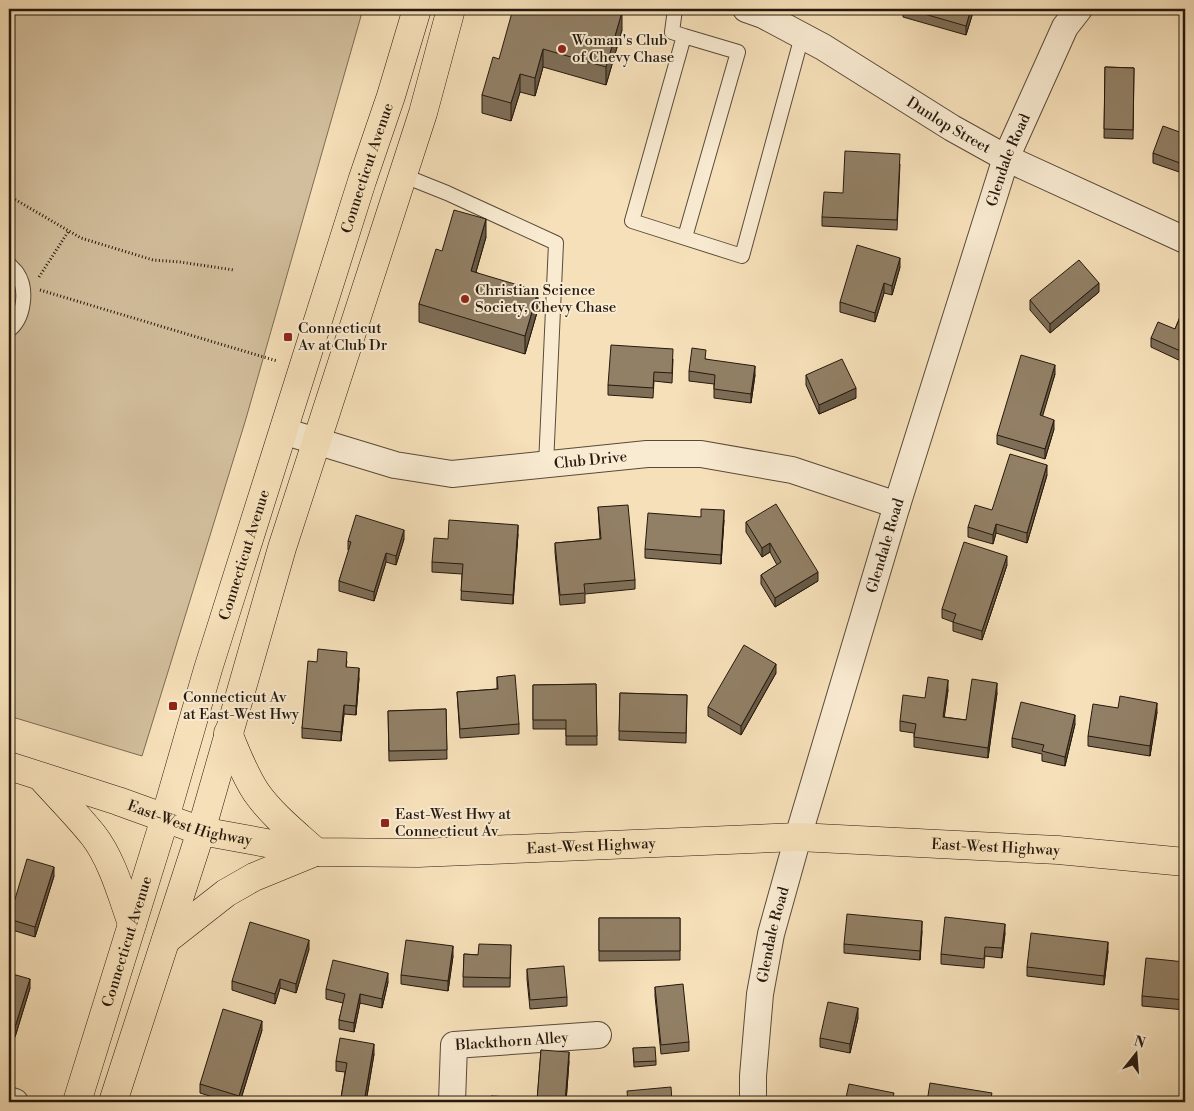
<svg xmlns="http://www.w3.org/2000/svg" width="1194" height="1111" font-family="'Libre Bodoni',serif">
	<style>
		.green { fill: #d2be9c; stroke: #7c6b54 }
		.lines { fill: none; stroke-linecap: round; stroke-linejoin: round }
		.lane-casing { stroke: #594a38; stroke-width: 16 }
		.street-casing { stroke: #594a38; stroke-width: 28 }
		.primary-casing { stroke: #25180d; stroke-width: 29 }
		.path { stroke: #25180d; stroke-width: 3; stroke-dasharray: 1 2.5; stroke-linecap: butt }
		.lane { stroke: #f9ebd2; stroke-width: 14 }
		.street { stroke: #f9ebd2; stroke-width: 26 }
		.primary { stroke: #f6e0b9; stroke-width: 28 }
		.wall { fill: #7e6e58; stroke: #25180d }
		.shaded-wall { fill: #665a47; stroke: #25180d }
		.building { fill: #928066; stroke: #25180d }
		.poi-dot { fill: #8f2418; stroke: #f9ebd2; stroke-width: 2 }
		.labels { text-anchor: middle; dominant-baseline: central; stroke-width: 4; stroke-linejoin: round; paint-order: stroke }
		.poi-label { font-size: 15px; fill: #25180d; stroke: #f9ebd2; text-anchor: start }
		.street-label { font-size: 15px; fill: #25180d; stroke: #f9ebd2 }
	</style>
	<rect width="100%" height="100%" fill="#f6e0b9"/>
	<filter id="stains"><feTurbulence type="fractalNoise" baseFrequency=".004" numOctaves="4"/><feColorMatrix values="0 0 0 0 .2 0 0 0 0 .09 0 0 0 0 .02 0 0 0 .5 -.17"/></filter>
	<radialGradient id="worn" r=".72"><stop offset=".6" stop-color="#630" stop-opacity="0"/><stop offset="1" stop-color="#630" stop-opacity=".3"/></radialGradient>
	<path class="green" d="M9,9H363L245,422L142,756L9,716Z"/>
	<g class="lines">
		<g class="lane-casing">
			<path id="lane" d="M675,9L672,32L684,36
				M402,175L447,193L556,243L546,465
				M685,237L738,52L684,36L632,221L742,256L802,36
				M9,264C11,267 15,270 17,273C28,289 24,319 9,330"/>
		</g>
		<g class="street-casing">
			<g id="street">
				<path id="s1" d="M746,9L763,15L823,47L952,128L1006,158L1185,240"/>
				<path id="s2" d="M283,431L395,465L452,474L647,454H701L792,470L897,505"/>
				<path d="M9,1100L15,1102"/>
				<path id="s3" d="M452,1102L454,1045L598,1035"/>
				<path id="s4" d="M753,1102V1076L760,994L771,934L798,837L897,505L1006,158L1065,27L1079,9"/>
			</g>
		</g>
		<g class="primary-casing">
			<g id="primary">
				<path d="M228,733C236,752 244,774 256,792C272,815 295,833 316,852"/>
				<path id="s5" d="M9,766L118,801L201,831L316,852L418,853L798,837L1058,850L1185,862"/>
				<path d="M41,777C58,796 77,815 93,835C112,859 122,896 132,924"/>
				<path d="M166,940L226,893L254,877L315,852"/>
				<path id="s6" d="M77,1102L165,818L208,669L362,181L391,96L417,9"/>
				<path d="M113,1102L201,831L282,548L423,113L451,9"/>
			</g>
		</g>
		<path class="path" d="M9,196L81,238L153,260L180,262L234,270
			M39,277L68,232
			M40,290L277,361"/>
		<use href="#lane" class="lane"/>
		<use href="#street" class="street"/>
		<use href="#primary" class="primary"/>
	</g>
	<path class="wall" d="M903,9H974L966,35L903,17Z
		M622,30L606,85L543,67L535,96L520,92L511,121L482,113V95L499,59Z
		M1105,67L1134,68L1133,139L1104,138Z
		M1185,134V174L1153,163V153Z
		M900,164L897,230L822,226V217L843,193Z
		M486,237L476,272L538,309L525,354L419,322V304L442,251Z
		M900,267L892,295L884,293L875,322L840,312V302Z
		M1099,292L1050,333L1030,310V300Z
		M1185,305V363L1151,347V338L1175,329Z
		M673,359L672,383L654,381L653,398L608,395V385Z
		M706,359L755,375L751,403L714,398V384L689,381V371Z
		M1055,374L1042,416L1054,429L1045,459L997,444V435Z
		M806,375L856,398L819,414L806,385Z
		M1047,475L1027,543L996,533L993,544L968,537V527Z
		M598,507L635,580V589L585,594V603L560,605L555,552V543L600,539Z
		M701,517L724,520L721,564L645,558V549Z
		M746,522L818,581L775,607L761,584V575L777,565L770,552L762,557L746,532Z
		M518,534L513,604L461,600L462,574L432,572V562L448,539Z
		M404,539L396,565L386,562L374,601L339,591V581L349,550H348V541Z
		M1007,565L982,640L953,631V622L942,618V609Z
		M347,661L346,667L359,678L356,715L344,714L341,741L302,738V728L317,662Z
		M776,673L741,735L708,716V707Z
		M497,677L519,724V734L460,738L457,692L497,689Z
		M596,684L597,745H566V729H533V685Z
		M948,690L944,717L966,720L997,693L988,758L914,747V733L900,731V721L925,698Z
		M620,693L687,695L686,743L619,740Z
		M1118,708L1157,712L1150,756L1088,746V736Z
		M446,709L447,759L389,761L388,711Z
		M1075,724L1065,766L1042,761V754L1012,747V738Z
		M54,876L35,937L9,929V918Z
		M599,918H680V960L599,961Z
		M922,931L920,960L844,953V944Z
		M1005,933L1002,958L985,956L984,968L941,964V954Z
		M511,945L510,987H463L464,954L478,955Z
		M309,949L296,993L280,988L275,1004L232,990V981Z
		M1108,951L1104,985L1027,976V967Z
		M453,956L448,991L401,984V975Z
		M1185,962V1010L1142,1006V996Z
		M527,969L567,997V1006L530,1009L527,979Z
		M9,973L30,988L15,1037L9,1035Z
		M388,982L382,1008L360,1003L354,1032L339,1029V1020L343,1003L326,999V989Z
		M655,987L689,1042V1051L661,1054L655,996Z
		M858,1018L850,1053L820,1047V1038Z
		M262,1030L240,1102H229L200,1093V1084Z
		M633,1048L656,1061V1065L634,1067Z
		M541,1050L569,1061L566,1102H537Z
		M374,1054L366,1102H341V1098L345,1072L336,1071V1061Z"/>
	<path class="shaded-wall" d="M971,9H974L966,35V26Z
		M622,12V30L606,85V67Z
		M543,49V67L535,96V78Z
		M520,74V92L511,121V103Z
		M486,219V237L471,289V271Z
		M900,258V267L892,295V286Z
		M884,283V293L875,322V313Z
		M1099,283V292L1050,333V324Z
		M538,291V309L525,354V336Z
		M1055,365V374L1040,425V415Z
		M755,366V375L751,403V394Z
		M856,388V398L819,414V405Z
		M1054,420V429L1045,459V449Z
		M1047,465V475L1027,543V533Z
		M724,510V520L721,564V555Z
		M996,524V533L993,544V535Z
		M518,525V534L513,604V595Z
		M404,530V539L396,565V556Z
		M770,543V552L762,557V548Z
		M386,553V562L374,601V592Z
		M1007,556V565L982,640V631Z
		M818,572V581L775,607V598Z
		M776,664V673L741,735V726Z
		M359,668V678L356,715V706Z
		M948,680V690L943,726V717Z
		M997,683V693L988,758V748Z
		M1157,703V712L1150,756V746Z
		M344,705V714L341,741V732Z
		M1075,715V724L1065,766V757Z
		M54,867V876L35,937V927Z
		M922,921V931L920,960V951Z
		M1005,924V933L1002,958V948Z
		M309,940V949L296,993V984Z
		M1108,942V951L1104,985V976Z
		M453,946V956L448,991V981Z
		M388,973V982L382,1008V999Z
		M30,979V988L15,1037V1027Z
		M280,979V988L275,1004V994Z
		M360,994V1003L354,1032V1023Z
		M858,1008V1018L850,1053V1044Z
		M262,1021V1030L240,1102H239V1096Z
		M374,1044V1054L366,1102H364Z
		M569,1052V1061L566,1102H565Z"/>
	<path class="building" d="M513,9H611L622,12L606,67L543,49L535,78L520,74L511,103L482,95L493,57L499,59Z
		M907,9H971L966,26Z
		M1105,67L1134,68L1133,130L1104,129Z
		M1163,126L1185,134V165L1153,153Z
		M845,151L900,154L897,220L822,217L824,192L843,193Z
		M454,210L486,219L471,271L538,291L525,336L419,304L436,249L442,251Z
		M857,245L900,258L892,286L884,283L875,313L840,302Z
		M1079,260L1099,283L1050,324L1030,300Z
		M1185,305V353L1151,338L1158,322L1175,329Z
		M611,345L673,349L672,373L654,372L653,388L608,385Z
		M692,348L706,350L705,359L755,366L751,394L714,389L715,375L689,371Z
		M1021,355L1055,365L1040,415L1054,420L1045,449L997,435Z
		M842,359L856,388L819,405L806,375Z
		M1010,454L1047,465L1027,533L996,524L993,535L968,527L975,505L992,510Z
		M776,504L818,572L775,598L761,575L781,562L770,543L762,548L746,522Z
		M628,505L635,580L584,584L585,593L560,595L555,543L601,539L598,507Z
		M701,509L724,510L721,555L645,549L648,513L701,517Z
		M356,515L404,530L396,556L386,553L374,592L339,581L351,542L348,541Z
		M449,520L518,525L513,595L461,591L463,564L432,562L434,538L448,539Z
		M964,542L1007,556L982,631L953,622L956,614L942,609Z
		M744,645L776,664L741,726L708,707Z
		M318,649L347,652L346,667L359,668L356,706L344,705L341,732L302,728L308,661L317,662Z
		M515,675L519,724L460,729L457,692L498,689L497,677Z
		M928,677L948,680L943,717L966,720L972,679L997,683L988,748L914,737L916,724L900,721L903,695L925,698Z
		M596,684L597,736H566V720H533V685Z
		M620,693L687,695L686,733L619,731Z
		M1120,696L1157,703L1150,746L1088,736L1093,704L1118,708Z
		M1021,702L1075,715L1065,757L1042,751L1044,745L1012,738Z
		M446,709L447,750L389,751L388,711Z
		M27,859L54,867L35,927L9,919Z
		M847,914L922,921L920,951L844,944Z
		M945,917L1005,924L1002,948L985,947L984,959L941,954Z
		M599,918H680V951H599Z
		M250,922L309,940L296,984L280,979L275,994L232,981Z
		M1031,933L1108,942L1104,976L1027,967Z
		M406,940L453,946L448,981L401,975Z
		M479,944L511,945L510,978L463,977L464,954L478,955Z
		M1146,958L1185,962V1000L1142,996Z
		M333,960L388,973L382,999L360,994L354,1023L339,1020L345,994L326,989Z
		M564,966L567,997L530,1000L527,969Z
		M9,973L30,979L15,1027L9,1025Z
		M683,984L689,1042L661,1045L655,987Z
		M828,1002L858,1008L850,1044L820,1038Z
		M223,1009L262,1021L239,1096L200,1084Z
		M340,1038L374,1044L364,1102L341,1098L347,1063L336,1061Z
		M655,1047L656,1061L634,1062L633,1048Z
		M541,1050L569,1052L565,1102L537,1100Z
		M930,1083L992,1093L990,1102H927Z
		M849,1084L894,1093L892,1102H845Z
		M671,1087L672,1102H628L627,1091Z
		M491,1096L510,1097L509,1102H490Z"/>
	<g class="poi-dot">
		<circle cx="562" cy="49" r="5"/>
		<circle cx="465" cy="299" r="5"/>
		<rect x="283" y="332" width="10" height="10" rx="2.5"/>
		<rect x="168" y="701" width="10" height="10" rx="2.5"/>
		<rect x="380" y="818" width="10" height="10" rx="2.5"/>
	</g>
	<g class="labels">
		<g class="poi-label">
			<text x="572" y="40">Woman's Club<tspan x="572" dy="17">of Chevy Chase</tspan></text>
			<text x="475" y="290">Christian Science<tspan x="475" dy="17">Society, Chevy Chase</tspan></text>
			<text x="298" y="328">Connecticut<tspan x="298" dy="17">Av at Club Dr</tspan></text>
			<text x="183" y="697">Connecticut Av<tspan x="183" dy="17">at East-West Hwy</tspan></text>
			<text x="395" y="814">East-West Hwy at<tspan x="395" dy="17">Connecticut Av</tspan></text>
		</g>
		<g class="street-label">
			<text stroke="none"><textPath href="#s1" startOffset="234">Dunlop Street</textPath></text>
			<text stroke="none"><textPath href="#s4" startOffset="979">Glendale Road</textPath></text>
			<text stroke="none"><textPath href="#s6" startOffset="978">Connecticut Avenue</textPath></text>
			<text stroke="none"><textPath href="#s2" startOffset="314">Club Drive</textPath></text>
			<text stroke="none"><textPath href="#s4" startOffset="574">Glendale Road</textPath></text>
			<text stroke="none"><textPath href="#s6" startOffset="572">Connecticut Avenue</textPath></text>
			<text stroke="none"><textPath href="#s5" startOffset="190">East-West Highway</textPath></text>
			<text stroke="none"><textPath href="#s5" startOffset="595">East-West Highway</textPath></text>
			<text stroke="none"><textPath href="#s5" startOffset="1000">East-West Highway</textPath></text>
			<text stroke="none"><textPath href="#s4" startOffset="169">Glendale Road</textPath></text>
			<text stroke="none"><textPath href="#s6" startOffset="168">Connecticut Avenue</textPath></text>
			<text stroke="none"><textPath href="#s3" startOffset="115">Blackthorn Alley</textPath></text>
		</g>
	</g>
	<rect width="1194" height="1111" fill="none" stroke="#f6e0b9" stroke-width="30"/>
	<rect x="10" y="10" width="1174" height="1091" fill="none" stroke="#25180d" stroke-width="2.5"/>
	<rect x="15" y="15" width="1164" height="1081" fill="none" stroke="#25180d"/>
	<g transform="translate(1136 1054) rotate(17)" stroke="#f9ebd2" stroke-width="4" paint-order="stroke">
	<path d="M0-4L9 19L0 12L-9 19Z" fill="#25180d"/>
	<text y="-8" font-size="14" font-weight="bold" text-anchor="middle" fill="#25180d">N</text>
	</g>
	<rect width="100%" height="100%" filter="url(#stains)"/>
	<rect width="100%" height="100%" fill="url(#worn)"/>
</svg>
